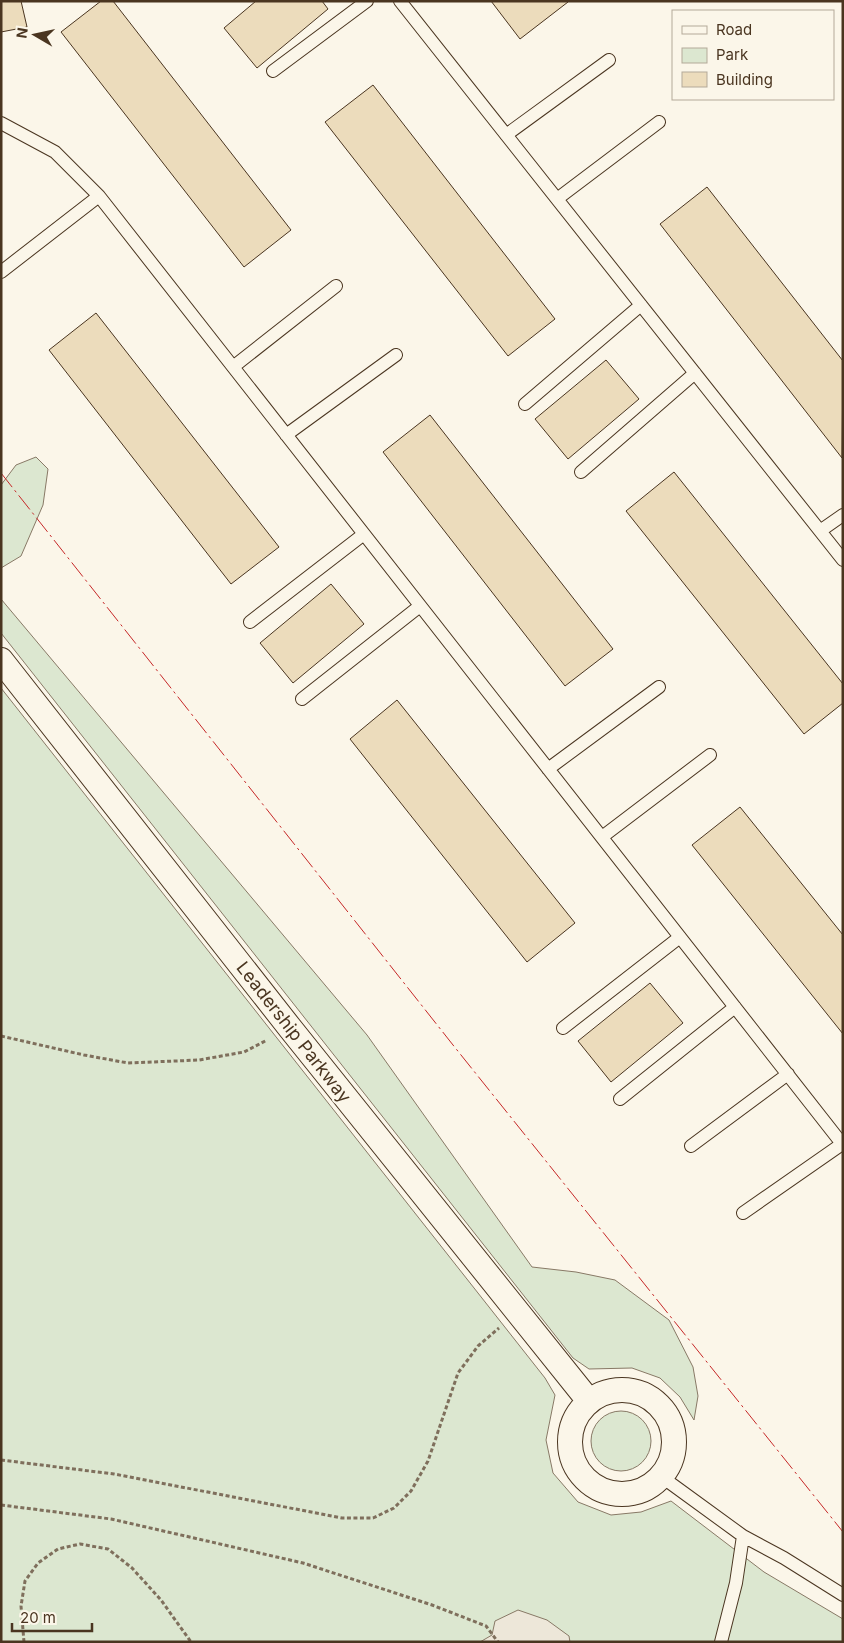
<svg xmlns="http://www.w3.org/2000/svg" width="844" height="1643" font-family="Inter,sans-serif">
	<style>
		.green { fill: #dce7d0; stroke: #887966 }
		.parking { fill: #ede7d9; stroke: #887966 }
		.building { fill: #ecdcbc; stroke: #4a3520 }
		.lines { fill: none; stroke-linecap: round; stroke-linejoin: round }
		.lane-casing { stroke: #4a3520; stroke-width: 14 }
		.street-casing { stroke: #4a3520; stroke-width: 26 }
		.path { stroke: #7f6f5c; stroke-width: 3; stroke-dasharray: 4 2.5; stroke-linecap: butt }
		.lane { stroke: #fbf6e9; stroke-width: 12 }
		.street { stroke: #fbf6e9; stroke-width: 24 }
		.power { stroke: #c62828; stroke-width: 1; stroke-dasharray: 18 4 2.5 4; stroke-linecap: butt }
		.labels { text-anchor: middle; dominant-baseline: central; stroke-width: 4; stroke-linejoin: round; paint-order: stroke }
		.street-label { font-size: 18px; fill: #4a3520; stroke: #fbf6e9 }
	</style>
	<rect width="100%" height="100%" fill="#fbf6e9"/>
	<path class="green" d="M36,457L48,469L43,505L21,556L1,568V485L16,465Z
		M1,599L367,1035L532,1267L576,1272L615,1280L669,1320L693,1367L698,1396L694,1420L680,1397L660,1378L632,1368L589,1369L573,1358L1,633Z
		M1,688L545,1378L555,1395L546,1440L553,1473L578,1502L611,1515L641,1512L671,1501L764,1572L843,1619V1642H1Z
		M591 1441a30 30 0 1 1 60 0a30 30 0 1 1-60 0Z"/>
	<path class="parking" d="M518,1610L547,1620L569,1636L570,1642H480L492,1635L495,1621Z"/>
	<path class="building" d="M1,1H21L27,27L1,32Z
		M101,1H113L291,230L244,267L61,32Z
		M256,1H322L328,9L257,68L224,28Z
		M491,1H567L568,2L520,39Z
		M373,85L555,319L508,356L325,122Z
		M707,187L843,361L842,458L660,224Z
		M96,313L279,547L231,584L49,350Z
		M606,360L639,399L568,459L535,419Z
		M430,415L613,649L565,686L383,452Z
		M674,472L843,684V703L804,734L626,511Z
		M331,584L364,624L293,683L260,643Z
		M397,700L575,923L527,962L350,739Z
		M740,807L843,935V1034L692,845Z
		M650,983L683,1023L611,1082L578,1041Z"/>
	<g class="lines">
		<g class="lane-casing">
			<path id="lane" d="M400,1L843,560
				M273,71L367,1
				M1,123L55,152L99,196L843,1145
				M506,135L609,60
				M557,199L659,122
				M1,272L99,196
				M233,367L336,286
				M525,404L641,305
				M286,435L396,355
				M581,472L695,373
				M820,531L843,515
				M250,622L364,534
				M302,699L420,606
				M548,769L659,687
				M602,837L710,755
				M563,1028L680,937
				M620,1099L735,1007
				M691,1146L788,1074
				M743,1213L842,1144
				M662,1477L743,1536L784,1558L843,1595
				M721,1642L736,1583L743,1536"/>
		</g>
		<g class="street-casing">
			<path id="street" d="M1,660L290,1028L589,1401
				M570 1442a52 52 0 1 1 104 0a52 52 0 1 1-104 0Z"/>
		</g>
		<path class="path" d="M1,1036L84,1055L128,1063L199,1060L244,1052L267,1040
			M1,1460L114,1474L342,1518H373L394,1508L411,1491L428,1461L458,1373L478,1346L499,1328
			M1,1505L111,1519L303,1563L432,1605L486,1626L498,1642
			M24,1642L21,1606L25,1581L38,1563L58,1549L80,1544L108,1549L132,1568L161,1600L191,1642"/>
		<use href="#lane" class="lane"/>
		<use href="#street" class="street"/>
		<path class="power" d="M1,473L453,1045L843,1532"/>
	</g>
	<g class="labels">
		<g class="street-label">
			<text transform="translate(294 1032) rotate(52)">Leadership Parkway</text>
		</g>
	</g>
	<rect width="844" height="1643" fill="none" stroke="#4a3520" stroke-width="5"/>
	<rect x="672" y="10" width="162" height="90" fill="#fbf6e9" stroke="#b4a999"/>
	<rect x="682" y="26" width="25" height="8" fill="#fbf6e9" stroke="#b4a999"/>
	<text x="716" y="35" font-size="15" fill="#4a3520">Road</text>
	<rect x="682" y="48" width="25" height="15" fill="#dce7d0" stroke="#b4a999"/>
	<text x="716" y="60" font-size="15" fill="#4a3520">Park</text>
	<rect x="682" y="72" width="25" height="15" fill="#ecdcbc" stroke="#b4a999"/>
	<text x="716" y="85" font-size="15" fill="#4a3520">Building</text>
	<g transform="translate(35 35) rotate(279)" stroke="#fbf6e9" stroke-width="4" paint-order="stroke">
	<path d="M0-4L9 19L0 12L-9 19Z" fill="#4a3520"/>
	<text y="-8" font-size="14" font-weight="bold" text-anchor="middle" fill="#4a3520">N</text>
	</g>
	<path d="M12 1623v8h80v-8" fill="none" stroke="#4a3520" stroke-width="2.5"/>
	<text x="20" y="1623" font-size="15" fill="#4a3520" stroke="#fbf6e9" stroke-width="4" paint-order="stroke">20 m</text>
</svg>
